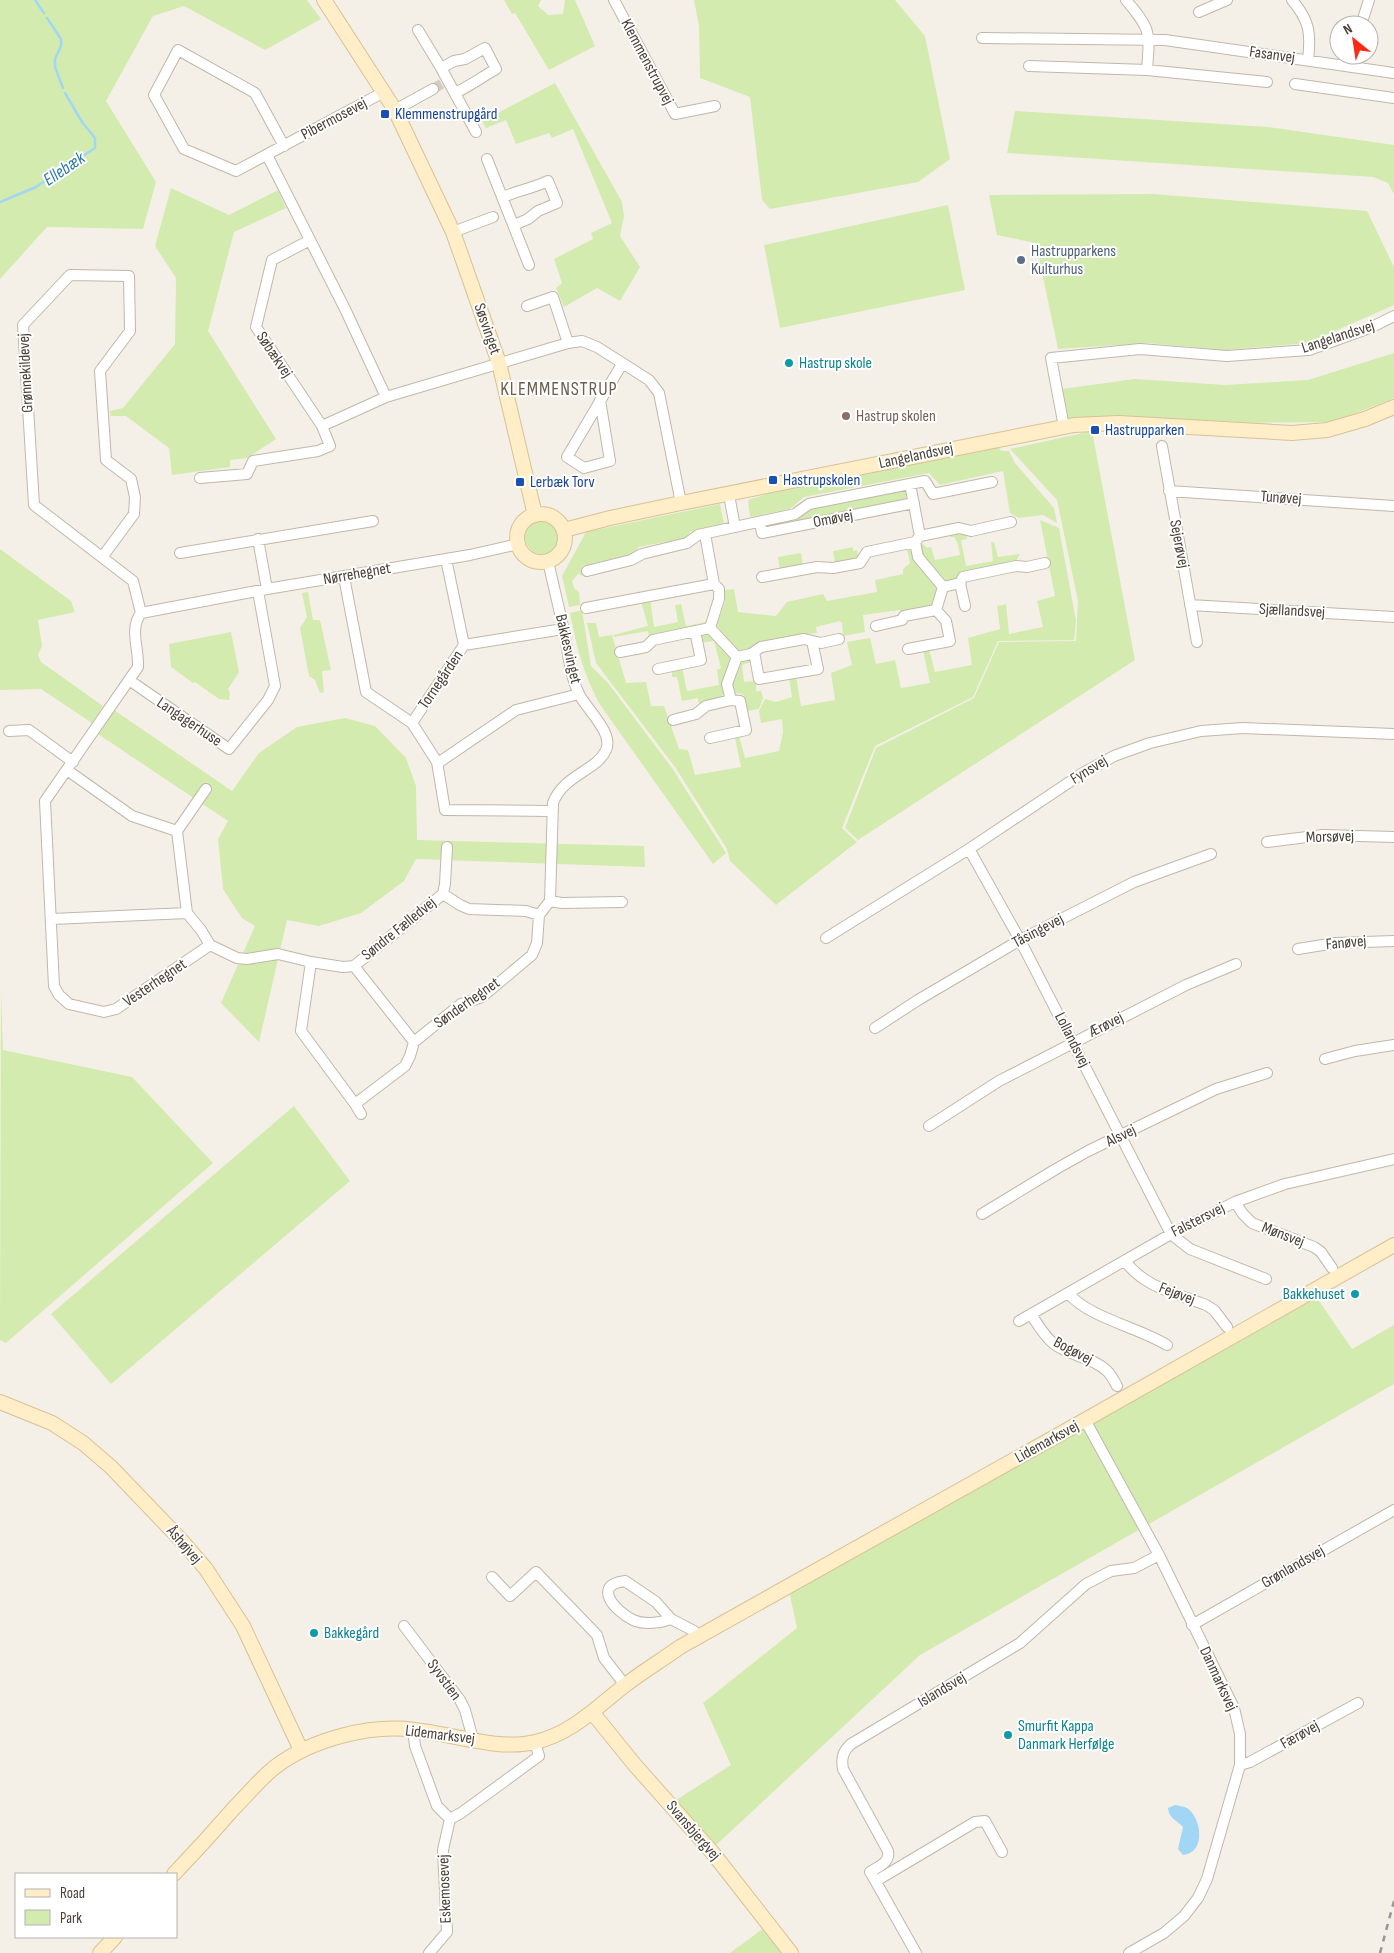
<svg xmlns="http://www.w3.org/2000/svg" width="1394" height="1953" font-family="'Sofia Sans Condensed',sans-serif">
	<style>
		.green { fill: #d3ebae }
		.water { fill: #a1d7f4 }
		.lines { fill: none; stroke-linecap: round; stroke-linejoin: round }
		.stream { stroke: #a1d7f4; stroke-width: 2.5 }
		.street-tunnel { stroke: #d2cdc4; stroke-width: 10; stroke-dasharray: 10 5; stroke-linecap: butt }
		.street-casing { stroke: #c1b7a9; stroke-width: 12 }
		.secondary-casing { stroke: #d7c295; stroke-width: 16 }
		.street { stroke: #fff; stroke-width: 10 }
		.secondary { stroke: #ffeec7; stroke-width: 14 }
		.rail { stroke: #979797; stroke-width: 2.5; stroke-dasharray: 6 6; stroke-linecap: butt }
		.transit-dot { fill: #1a4fb4; stroke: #fff; stroke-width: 2 }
		.service-dot { fill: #5c6f8a; stroke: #fff; stroke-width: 2 }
		.culture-dot { fill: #0f9aa8; stroke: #fff; stroke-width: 2 }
		.education-dot { fill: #8d6e63; stroke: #fff; stroke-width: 2 }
		.labels { text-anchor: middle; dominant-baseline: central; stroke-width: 4; stroke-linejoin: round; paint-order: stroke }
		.street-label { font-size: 16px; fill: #484036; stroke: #fff }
		.transit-label { font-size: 16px; fill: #164399; stroke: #fff; text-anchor: start }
		.service-label { font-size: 16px; fill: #4e5e75; stroke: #fff; text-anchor: start }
		.culture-label { font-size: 16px; fill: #0d838f; stroke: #fff; text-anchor: start }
		.education-label { font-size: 16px; fill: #785e54; stroke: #fff; text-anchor: start }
		.water-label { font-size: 18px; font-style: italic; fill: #2779a9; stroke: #fff }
		.quarter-label { font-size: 19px; letter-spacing: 1px; fill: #6c5d4c; stroke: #fff }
	</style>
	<rect width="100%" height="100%" fill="#f4f0e7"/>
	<path class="green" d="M0,0H307L321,19L265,50L184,6L153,16L106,101L156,182L143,229L47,227L0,279Z
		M504,0H541L538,6L548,15L563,14L565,0H575L595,46L549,70L515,13L512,14Z
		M694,0H895L925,36L950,159L918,182L770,209L762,200L750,97L700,78L699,26Z
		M555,83L622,202L624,216L620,236L640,267L620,301L597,288L564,307L556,288L562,283L554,259L593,239L591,233L612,223L573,129L552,138L549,133L516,144L506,120L486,128L482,121Z
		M1015,111L1268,127L1394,145V194L1388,183L1373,177L1007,153Z
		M171,188L229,215L278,190L286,208L234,232L208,331L276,439L247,458L230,460V467L172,475L169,448L126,416H111L110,411L123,408L175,344L176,278L155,246Z
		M1153,194L1367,211L1394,267V305L1308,343L1226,350L1148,343L1058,349L1036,243L997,235L989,195Z
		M948,205L965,290L780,328L764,245Z
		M1394,353V398L1333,422L1230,423L1069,420L1062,389L1135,379L1226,385L1308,380Z
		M1092,431L1135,660L858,840L845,828L876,748L974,698L999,642L1076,641L1078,601L1057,500L1010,449Z
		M999,447L1001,451H1009L1015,463L1054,508L1057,523L1043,515L1019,518L1010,513L1003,471L940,485L929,473L804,497L790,509L750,517L748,500L770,493Z
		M903,489L906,490L908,494L905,499L811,518L810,520L767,529L766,525L809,508Z
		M720,504L724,524L690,532L686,538L638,547L636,553L582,566V576L579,573L572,581L574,588L579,592L580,605L569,607L562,576L586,532Z
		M525 537a17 17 0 1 1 34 0a17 17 0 1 1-34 0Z
		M1040,520L1059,528L1076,621L1074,640L998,641L973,697L875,746L842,828L857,842L776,905L730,861L727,849L675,767L596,663L587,623H596L599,637L612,635L626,683L646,682L651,706H664L679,749L688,750L695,775L741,767L735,738L739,736L745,758L779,751L783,732L782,719L761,723L759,711L765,699L776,702L792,697L789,677L796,676L801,706L835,700L831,673L852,665L847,642L870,638L876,664L895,660L901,688L930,683L923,650L929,649L935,672L972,665L968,638L1000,629L997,606L1006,604L1009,634L1043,627L1037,601L1055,596Z
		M959,530L966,534L967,539L961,540L966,566L993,561L991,542H994L998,557L1020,554L1016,561L964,572L953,580H945L923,555L921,545L923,544L927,548L931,547L935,560L960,555L958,544L954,537H950L949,533Z
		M916,543L940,588L932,607L902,614L900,610L863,615L865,632L843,636L842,623L840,621L816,627L817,633L758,642L749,650L738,651L717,626L725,602L724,590L734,589L738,612L776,616L787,602L823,594L827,601L877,592L875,580L903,574V569L910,563L906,545Z
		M853,547V551L857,550L859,558L838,564L835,562L833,551Z
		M0,549L71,601L75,612L38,620L42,646L38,655L41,662L103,706L92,723L41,689L0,690Z
		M801,553L803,566L780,571L778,557Z
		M308,592L313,620H320L331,670L322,671L324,692L320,693L315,680L309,676L300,628L307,617L302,593Z
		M650,599L654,627L678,622L675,605L681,604L686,626L706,622L705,624L649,638L648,631L614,637L613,635L648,626L641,601Z
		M582,610L591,666L608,683L672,768L726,853L713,864L601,706C583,674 577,648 570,613Z
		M231,632L239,672L228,689L230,693L229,700L219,699L195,682L193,683L171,667L169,644Z
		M709,632L731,657L725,690L721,699L699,704L698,698L682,701L677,677H672V670L682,667L687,691L719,685L717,670L721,668L714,641L699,643L697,633Z
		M751,658L754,661L742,665L744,682L756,681V691H761L763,698L759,709L747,711L744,695L734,692L732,681L740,660Z
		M114,710L232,791L259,753L297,727L345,718L375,726L406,758L416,786L417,840L644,846L645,867L416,859L404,881L361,913L319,926L287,920L259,1042L221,1003L255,926L242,918L223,889L218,839L228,821L98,734Z
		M1,993L3,1050L132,1077L213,1163L6,1343L0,1340Z
		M294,1106L350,1181L111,1384L51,1314Z
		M1317,1298L1352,1349L1394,1325V1384L920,1655L714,1847L676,1800L731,1765L703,1703L797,1628L789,1591Z
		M764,1928L784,1953H730Z"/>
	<path class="water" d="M1175,1805C1179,1806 1183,1806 1187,1808C1202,1818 1206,1853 1183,1855L1178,1849L1183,1827C1177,1820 1169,1819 1168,1808Z"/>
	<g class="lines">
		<path class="stream" d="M35,0L44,13
			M47,18L61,39V46L55,59V67L63,88
			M0,202L36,187L95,148V138L82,122L65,93"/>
		<path class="street-tunnel" d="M433,89L448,80"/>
		<g class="street-casing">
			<path id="street" d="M614,0L675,114L715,106
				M1126,0C1151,30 1150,31 1147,70
				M1292,0C1310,21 1311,34 1308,60
				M1199,12L1227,0
				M1361,25L1369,0
				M418,30L441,68L476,132
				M982,38L1165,40L1394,73
				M1350,57V55
				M1029,66L1147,70L1267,82
				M441,68L454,61L465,59L485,48L496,69C482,77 470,86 455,93
				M1295,84L1394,98
				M395,110L433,89
				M284,146L255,93L178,50L154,95L184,149L236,171L384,92
				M267,155L345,309L386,397
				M487,159L529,265
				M503,197C517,191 533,188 548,181L557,203L538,211L528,219L514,225
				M453,232L493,217
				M310,240L272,260L256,327L322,426
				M527,306L553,297L568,343
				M600,400L610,461L584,468L567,457L622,364
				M1064,427L1051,358L1140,349L1227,356L1309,350L1372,327L1394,316
				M1162,446L1197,642
				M200,478L247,474L253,461L318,451L330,446L322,426L386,397L568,343L582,341L597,347L649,380L659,393L681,503
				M910,484L920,536
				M1169,491L1394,506
				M729,495L735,527
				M760,522L762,533L914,503
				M705,534L714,584L719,589V599L710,628L737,657L727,684L731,700L740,701L746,730L710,738
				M258,539L267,589
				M180,553L373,521
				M103,556L134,514L135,497L131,479L106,460L100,371L130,331L129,276L70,275L23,325L34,505L133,581L141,613
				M446,559L464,645
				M587,571L631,560L642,554L687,543L698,535L795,514L809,504L925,481L933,494L992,482
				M344,577L366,692L412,723L437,762L445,810L551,811
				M762,577L817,567L833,568L860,563L867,552L915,542
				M960,583L965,606
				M943,587L960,583L963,577L1016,566L1027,567L1045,563
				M1190,605L1394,617
				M586,608L714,584
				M141,613C129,629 139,648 138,667L45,801L54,986L59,995L69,1004L104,1012L116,1009L210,945
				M141,613L267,589L470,555L518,544
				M876,626L902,620L904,616L936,610
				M908,649L950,641L946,621L936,610L943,587L918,557L915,542L920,536L959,528L971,531L1011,522
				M620,652L646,647L653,640L710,628
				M754,652L759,679L818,669L812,641
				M737,657L751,654L761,647L804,639L821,643L839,639
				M658,669L701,660L695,631
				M129,680L229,749L268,700L275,686L258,591
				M673,720L696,714L706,706L731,700
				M412,723L464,645L563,629
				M9,731L29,730L73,762
				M438,763L516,710L579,694
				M67,770L132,816L177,831
				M206,789L177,831L187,913L201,930L210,945
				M1267,842L1323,835L1394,837
				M969,849L1020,940L1171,1234L1190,1249L1266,1279
				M443,894L460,905L469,909L526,911L539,915
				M550,901L562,903L622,902
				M52,919L187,913
				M826,938L969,849L1083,773L1114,756L1150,743L1201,731L1243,728L1394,734
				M210,945L237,958L247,959L278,954L311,962L343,967L354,966L443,894L445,884L447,847
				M1298,949L1335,943L1394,941
				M311,962L301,1031L355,1104L405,1066L410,1056L414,1042L461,1004L482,997L532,955L537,943L539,915L550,901L553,803C564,774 597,771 606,750C614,733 587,710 579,694C570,675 568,653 564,631C559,608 553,584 548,561
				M354,966L414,1042
				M875,1028L918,1000L1020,940L1134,882L1211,854
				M1325,1059L1355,1051L1394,1045
				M355,1104L361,1114
				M929,1126L999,1081L1186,985L1236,964
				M1235,1202L1243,1214L1252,1223L1314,1247L1321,1252L1332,1268
				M982,1214L1056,1169L1088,1151L1216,1089L1267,1073
				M1125,1261C1145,1288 1176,1293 1206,1305L1214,1310L1227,1327
				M1068,1293C1089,1318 1138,1327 1167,1345
				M1031,1314C1038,1325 1044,1336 1054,1344C1070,1356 1092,1357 1106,1370C1111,1374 1114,1381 1117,1386
				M1019,1321L1171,1234L1235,1202L1285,1184L1394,1159
				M1085,1420L1159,1555L1234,1708L1240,1734V1765L1207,1879L1198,1898L1184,1916L1164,1933L1129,1953
				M492,1577L510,1596L536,1572L597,1635L604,1658L625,1685
				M671,1619C660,1623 644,1625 633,1620C616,1612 591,1585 625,1581L656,1602L671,1619L694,1631L698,1637
				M1192,1625L1394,1510
				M404,1626L460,1700L465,1710L473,1739
				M413,1729L415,1746L437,1806L450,1819L443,1850L447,1932L429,1953
				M1240,1765L1250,1762L1358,1703
				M450,1819L461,1813L539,1756L535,1742
				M870,1872C879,1866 890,1863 888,1851L843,1769C841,1758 843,1751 851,1744L1020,1643L1086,1584L1111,1571L1134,1568L1159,1555
				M872,1875L916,1953
				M876,1881L975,1822L985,1821L1002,1852"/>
		</g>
		<g class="secondary-casing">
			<path id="secondary" d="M324,0L395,110L453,232L499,363L535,515
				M517 538a24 24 0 1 1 48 0a24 24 0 1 1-48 0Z
				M564,530L610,518L681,503L1074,425L1119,423L1292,433L1327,430L1365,419L1394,407
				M0,1402L52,1423L83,1443L111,1467L181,1540L206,1569L243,1626L301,1750
				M592,1712L634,1764L712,1852L791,1953
				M174,1874C195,1852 215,1830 235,1807C248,1794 261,1778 275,1767C312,1739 370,1724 415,1730C452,1734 499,1751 535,1742C571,1734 597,1707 624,1686C642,1672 662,1660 680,1647L1085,1420L1394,1245
				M100,1953L115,1937"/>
		</g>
		<use href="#street" class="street"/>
		<use href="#secondary" class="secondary"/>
		<path class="rail" d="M1380,1953L1394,1901"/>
	</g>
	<g class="transit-dot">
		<rect x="380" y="109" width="10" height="10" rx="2.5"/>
		<rect x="1090" y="425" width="10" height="10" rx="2.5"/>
		<rect x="768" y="475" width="10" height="10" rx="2.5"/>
		<rect x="515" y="477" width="10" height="10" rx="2.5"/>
	</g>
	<circle class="service-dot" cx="1021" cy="260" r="5"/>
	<g class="culture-dot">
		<circle cx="789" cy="363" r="5"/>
		<circle cx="1355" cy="1294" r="5"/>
		<circle cx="314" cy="1633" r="5"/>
		<circle cx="1008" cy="1735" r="5"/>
	</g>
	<circle class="education-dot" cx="846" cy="416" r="5"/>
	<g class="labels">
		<g class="street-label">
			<text transform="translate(1272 55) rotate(8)">Fasanvej</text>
			<text transform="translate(647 62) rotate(62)">Klemmenstrupvej</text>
			<text transform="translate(334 119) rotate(-28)">Pibermosevej</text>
			<text transform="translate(487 329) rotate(71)">Søsvinget</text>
			<text transform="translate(1338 337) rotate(-18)">Langelandsvej</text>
			<text transform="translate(274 355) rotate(56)">Søbækvej</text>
			<text transform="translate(26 373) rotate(-93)">Grønnekildevej</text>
			<text transform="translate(916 456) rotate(-12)">Langelandsvej</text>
			<text transform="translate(1281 498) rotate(4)">Tunøvej</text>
			<text transform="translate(833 519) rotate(-11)">Omøvej</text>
			<text transform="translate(1179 544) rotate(79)">Sejerøvej</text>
			<text transform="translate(357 574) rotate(-10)">Nørrehegnet</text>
			<text transform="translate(1292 611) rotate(3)">Sjællandsvej</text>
			<text transform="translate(568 649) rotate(77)">Bakkesvinget</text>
			<text transform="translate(441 680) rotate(-56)">Tornegården</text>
			<text transform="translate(189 722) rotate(34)">Langagerhuse</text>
			<text transform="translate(1089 770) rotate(-31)">Fynsvej</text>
			<text transform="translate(1330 837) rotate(-2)">Morsøvej</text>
			<text transform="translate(399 929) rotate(-39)">Søndre Fælledvej</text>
			<text transform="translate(1038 931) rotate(-28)">Tåsingevej</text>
			<text transform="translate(1346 943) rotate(-5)">Fanøvej</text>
			<text transform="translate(155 983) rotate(-34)">Vesterhegnet</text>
			<text transform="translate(467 1003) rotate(-35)">Sønderhegnet</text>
			<text transform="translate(1106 1025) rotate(-27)">Ærøvej</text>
			<text transform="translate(1072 1040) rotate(63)">Lollandsvej</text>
			<text transform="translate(1121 1136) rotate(-26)">Alsvej</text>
			<text transform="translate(1198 1220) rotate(-27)">Falstersvej</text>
			<text transform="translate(1283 1235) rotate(21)">Mønsvej</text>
			<text transform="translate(1177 1294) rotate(21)">Fejøvej</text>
			<text transform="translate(1073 1351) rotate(28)">Bogøvej</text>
			<text transform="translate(1047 1442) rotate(-29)">Lidemarksvej</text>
			<text transform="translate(184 1545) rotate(49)">Åshøjvej</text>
			<text transform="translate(1293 1567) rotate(-30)">Grønlandsvej</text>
			<text transform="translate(1218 1679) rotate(65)">Danmarksvej</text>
			<text transform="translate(444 1680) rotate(54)">Syvstien</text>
			<text transform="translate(942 1690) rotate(-31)">Islandsvej</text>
			<text transform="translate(440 1735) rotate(7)">Lidemarksvej</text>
			<text transform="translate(1300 1735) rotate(-29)">Færøvej</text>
			<text transform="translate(693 1831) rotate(49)">Svansbjergvej</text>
			<text transform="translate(445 1889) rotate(-92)">Eskemosevej</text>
		</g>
		<g class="transit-label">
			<text x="395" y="114">Klemmenstrupgård</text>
			<text x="1105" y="430">Hastrupparken</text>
			<text x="783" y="480">Hastrupskolen</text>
			<text x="530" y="482">Lerbæk Torv</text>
		</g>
		<g class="service-label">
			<text x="1031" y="251">Hastrupparkens<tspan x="1031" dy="18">Kulturhus</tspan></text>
		</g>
		<g class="culture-label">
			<text x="799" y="363">Hastrup skole</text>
			<text x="1345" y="1294" text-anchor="end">Bakkehuset</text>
			<text x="324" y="1633">Bakkegård</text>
			<text x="1018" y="1726">Smurfit Kappa<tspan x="1018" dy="18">Danmark Herfølge</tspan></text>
		</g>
		<g class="education-label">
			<text x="856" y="416">Hastrup skolen</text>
		</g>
		<g class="water-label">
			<text transform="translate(64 169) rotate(-34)">Ellebæk</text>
		</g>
		<g class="quarter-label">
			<text x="559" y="389">KLEMMENSTRUP</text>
		</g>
	</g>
	<rect x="15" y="1873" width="162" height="65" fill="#ffffff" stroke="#b6b3af"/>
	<rect x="25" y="1889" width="25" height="8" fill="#ffeec7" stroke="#b6b3af"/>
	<text x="60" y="1898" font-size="15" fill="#484036">Road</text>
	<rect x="25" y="1910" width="25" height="15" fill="#d3ebae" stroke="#b6b3af"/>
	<text x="60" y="1923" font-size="15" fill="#484036">Park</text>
	<g transform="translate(1354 40) rotate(330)"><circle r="24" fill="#ffffff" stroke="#b6b3af"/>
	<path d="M0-4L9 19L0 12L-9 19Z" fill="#ff2a14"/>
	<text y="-8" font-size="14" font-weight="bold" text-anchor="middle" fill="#484036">N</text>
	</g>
</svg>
